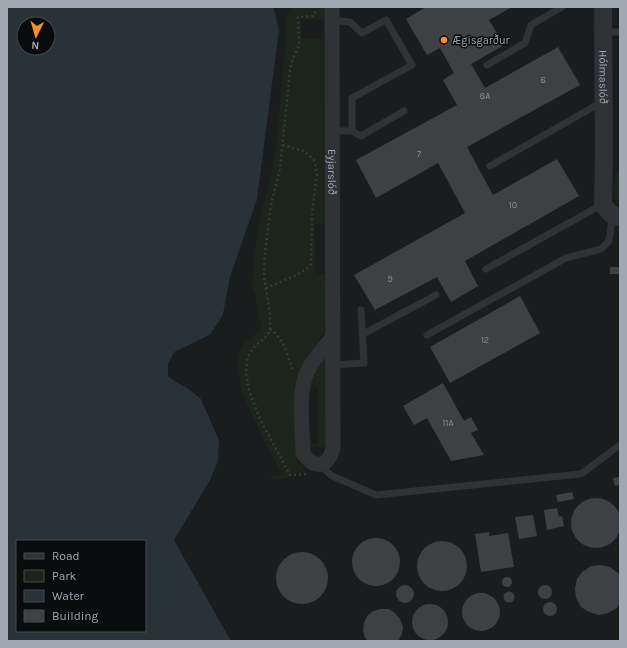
<svg xmlns="http://www.w3.org/2000/svg" width="627" height="648" font-family="Karla,sans-serif">
	<style>
		.built { fill: #1b1c1e }
		.green { fill: #1c241c }
		.water { fill: #283237; fill-rule: evenodd }
		.building { fill: #3e4044 }
		.lines { fill: none; stroke-linecap: round; stroke-linejoin: round }
		.path { stroke: #36393d; stroke-width: 2.5; stroke-dasharray: 2 3; stroke-linecap: butt }
		.service { stroke: #303236; stroke-width: 7 }
		.minor { stroke: #303236; stroke-width: 15 }
		.tertiary { stroke: #303236; stroke-width: 18 }
		.poi-dot { fill: #f89020; stroke: #0a0b0c; stroke-width: 1.5 }
		.labels { text-anchor: middle; dominant-baseline: central; stroke-width: 3; stroke-linejoin: round; paint-order: stroke }
		.number-label { font-size: 9px; fill: #888e96 }
		.poi-label { font-size: 11px; fill: #a0a8b2; stroke: #0a0b0c; text-anchor: start }
		.street-label { font-size: 11px; fill: #a0a8b2; stroke: #0a0b0c }
	</style>
	<rect width="100%" height="100%" fill="#0f1011"/>
	<path class="built" d="M273,7H620V641H231L174,540L7,507L219,439L201,399L189,389L176,382L168,376V364L173,352L210,335L223,315L230,277L241,243L279,30Z"/>
	<path class="green" d="M291,7H325V19L301,20L302,39H325V224H315V273L325,274L326,324L320,339L305,363L297,452C298,456 298,461 300,464C302,467 304,467 305,471L304,473L291,474L288,478L272,479L269,474L277,476L282,474L262,437L242,392L237,363L240,351L243,344L260,330L261,324L257,313L256,298L252,287L254,257L261,213L266,197L275,155L285,49L286,15Z
		M620,170V206C612,200 612,176 620,170Z
		M326,355V447H313L310,445V443L316,445L318,442V387L310,383L312,373Z"/>
	<path class="water" d="M7,7H273L274,9L279,30L257,199L230,277L223,315L210,335L174,352L168,364V376L176,382L189,389L201,399L219,440L218,461L210,480L174,540L231,641H7ZM24,24H48V48H24ZM17,541H145V631H17Z"/>
	<path class="building" d="M426,7H512L489,20L504,45L471,64L485,88L558,47L580,85L467,147L493,195L557,159L579,196L465,261L478,286L451,302L437,277L375,310L354,275L465,213L438,163L376,198L356,160L457,105L443,80L454,73L440,48L427,55L406,19Z
		M610,267H619V274H610Z
		M520,296L540,333L450,383L430,347Z
		M443,383L464,421L471,417L478,430L471,433L484,455L451,461L427,418L414,425L403,406Z
		M620,477V485L615,486L613,478Z
		M572,492L574,499L558,502L556,495Z
		M571 523a25 25 0 1 1 50 0a25 25 0 1 1-50 0Z
		M557,508L559,517L562,516L564,526L547,530L544,510Z
		M533,515L537,536L519,539L515,517Z
		M489,532V536L508,533L514,567L481,572L475,534Z
		M352 562a24 24 0 1 1 48 0a24 24 0 1 1-48 0Z
		M417 566a25 25 0 1 1 50 0a25 25 0 1 1-50 0Z
		M276 578a26 26 0 1 1 52 0a26 26 0 1 1-52 0Z
		M600,565L610,567L618,573L620,576V603L617,608L608,613L599,615L589,612L581,607L576,598L575,589L577,579L582,572L591,566Z
		M502 582a5 5 0 1 1 10 0a5 5 0 1 1-10 0Z
		M396 594a9 9 0 1 1 18 0a9 9 0 1 1-18 0Z
		M538 592a7 7 0 1 1 14 0a7 7 0 1 1-14 0Z
		M503.5 597a5.5 5.5 0 1 1 11 0a5.5 5.5 0 1 1-11 0Z
		M462 612a19 19 0 1 1 38 0a19 19 0 1 1-38 0Z
		M543 609a7 7 0 1 1 14 0a7 7 0 1 1-14 0Z
		M412 622a18 18 0 1 1 36 0a18 18 0 1 1-36 0Z
		M381,609H389L395,613L400,619L403,627L402,634L398,641H368L365,638L363,630L364,623L367,616L373,611Z"/>
	<g class="lines">
		<path class="path" d="M266,288C277,283 305,274 311,264L312,214L317,174L316,167L314,160L304,151L283,145
			M270,329C283,337 288,356 293,370
			M306,474L290,475L260,419L249,390L246,373L247,362L249,355L253,348L268,335L270,329V315L264,276L265,252L271,205L280,169L290,70L293,58L299,46L298,17L313,16L317,9"/>
		<path class="service" d="M332,20L350,22L362,33L386,20L412,65L352,98V131
			M604,32H620
			M487,65L525,43L531,25L562,7
			M333,131H352L361,136L404,111
			M490,166L602,102
			M486,269L603,204
			M363,334L436,295
			M427,335L566,258L601,249L608,242L610,237L612,215
			M333,365L364,363L361,310
			M320,465L332,476L376,495L581,474L620,445"/>
		<path class="minor" id="s1" d="M332,7C332,154 333,301 333,448C329,467 314,470 303,453C303,429 297,391 308,370C314,358 325,347 333,337"/>
		<path class="tertiary" id="s2" d="M603,7L604,146L603,204C607,211 612,216 620,217"/>
	</g>
	<circle class="poi-dot" cx="444" cy="40" r="4"/>
	<g class="labels">
		<g class="number-label">
			<text x="543" y="80">8</text>
			<text x="485" y="96">8A</text>
			<text x="419" y="154">7</text>
			<text x="513" y="205">10</text>
			<text x="390" y="279">9</text>
			<text x="485" y="340">12</text>
			<text x="448" y="423">11A</text>
		</g>
		<g class="poi-label">
			<text x="452" y="40">Ægisgarður</text>
		</g>
		<g class="street-label">
			<text stroke="none"><textPath href="#s2" startOffset="70">Hólmaslóð</textPath></text>
			<text stroke="none"><textPath href="#s1" startOffset="165">Eyjarslóð</textPath></text>
		</g>
	</g>
	<rect width="627" height="648" fill="none" stroke="#a0a8b2" stroke-width="16"/>
	<rect x="16" y="540" width="130" height="92" fill="#0a0b0c" stroke="#464a4e"/>
	<rect x="24" y="553" width="20" height="6" fill="#303236" stroke="#464a4e"/>
	<text x="52" y="560" font-size="12" fill="#a0a8b2">Road</text>
	<rect x="24" y="570" width="20" height="12" fill="#1c241c" stroke="#464a4e"/>
	<text x="52" y="580" font-size="12" fill="#a0a8b2">Park</text>
	<rect x="24" y="590" width="20" height="12" fill="#283237" stroke="#464a4e"/>
	<text x="52" y="600" font-size="12" fill="#a0a8b2">Water</text>
	<rect x="24" y="610" width="20" height="12" fill="#3e4044" stroke="#464a4e"/>
	<text x="52" y="620" font-size="12" fill="#a0a8b2">Building</text>
	<g transform="translate(36 36) rotate(185)"><circle r="19" fill="#0a0b0c" stroke="#464a4e"/>
	<path d="M0-3L7 15L0 10L-7 15Z" fill="#f89020"/>
	<text y="-6" font-size="11" font-weight="bold" text-anchor="middle" fill="#a0a8b2">N</text>
	</g>
</svg>
